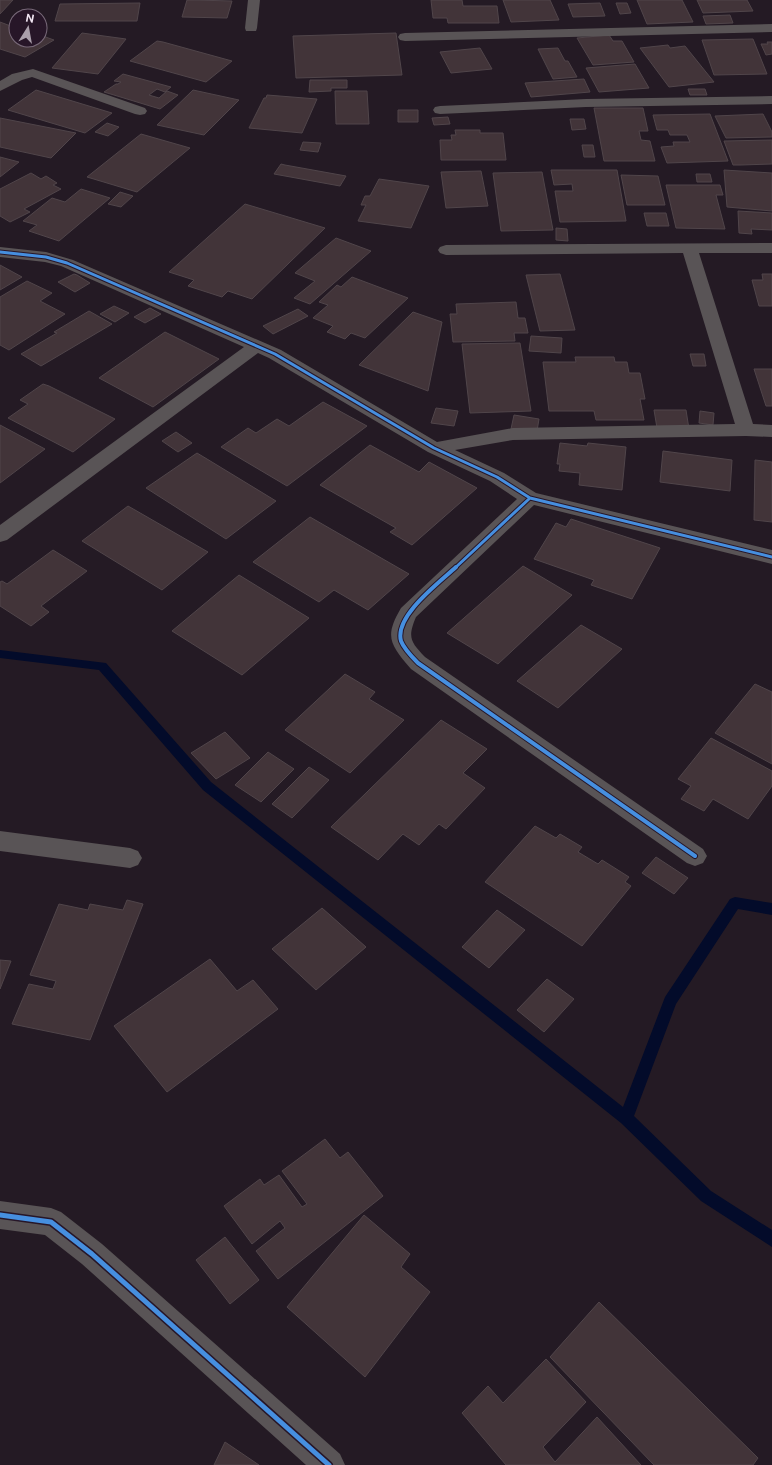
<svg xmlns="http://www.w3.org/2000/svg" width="772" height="1465" font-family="'Public Sans',sans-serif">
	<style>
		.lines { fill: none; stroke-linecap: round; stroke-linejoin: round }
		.stream { fill: #030b2a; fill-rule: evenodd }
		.building { fill: #423439; stroke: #50454a }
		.street { fill: #595456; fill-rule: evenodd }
		.cycleway-far2-casing { stroke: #271628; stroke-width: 5 }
		.cycleway-far1-casing { stroke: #271628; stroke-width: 6 }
		.cycleway-casing { stroke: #271628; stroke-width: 8 }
		.cycleway-far2 { stroke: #468fdf; stroke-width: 3 }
		.cycleway-far1 { stroke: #468fdf; stroke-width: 4 }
		.cycleway { stroke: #468fdf; stroke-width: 5 }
	</style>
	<rect width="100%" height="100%" fill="#241a24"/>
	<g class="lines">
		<path class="stream" d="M0,650L106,663L211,782L623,1107L665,997L730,899L735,897L772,903V915L738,909L676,1004L634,1116L711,1191L772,1230V1247L701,1201L621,1123L203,790L99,670L0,658Z"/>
	</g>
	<path class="building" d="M0,0H13L0,14Z
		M187,0H194L232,1L227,18L182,17Z
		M431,0H462L463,6H497L499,23H448L447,18H433Z
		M503,0H550L559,20L511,22Z
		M637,0H682L693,22L647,24Z
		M697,0H747L753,11L703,13Z
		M140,3L137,21H55L60,4Z
		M600,3L605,16L573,17L568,4Z
		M616,3H627L631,13L620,14Z
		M730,15L733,23L706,24L703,16Z
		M0,22L16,28V40H40V35L54,40L25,57L0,49Z
		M82,33L126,39L98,74L52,68Z
		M396,33L402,75L296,78L293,36Z
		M609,35L613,41H622L634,62L593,65L577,38Z
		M753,39L767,74L714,75L702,40Z
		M157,41L163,42L232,61L206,82L130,61Z
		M767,42H772V54L766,55L761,44H768Z
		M668,45L670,48L685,46L714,82L669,87L640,48Z
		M480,48L492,69L451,73L440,52Z
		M558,48L565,61H568L577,77L553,79L538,49Z
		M635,64L649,88L599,92L586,68Z
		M123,74L171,87L165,92L157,89L149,95L159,98L167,91L178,95L160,109L104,92L116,84H118L121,82L114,81Z
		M584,79L590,92L531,97L525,83Z
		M310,80H347V88H331V91L309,92Z
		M688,89H705L707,95H690Z
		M36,90L112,113L85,133L8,110Z
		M193,90L239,100L204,135L157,125Z
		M335,91H367L369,124H336Z
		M267,95L317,99L302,133L249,128L264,98H266Z
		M594,108H643L648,131H639L641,140L650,141L655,161H604Z
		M398,110H418V122H398Z
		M710,114L728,161L667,163L661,147L674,146L673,142H690L687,135H670L668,130H657L653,115Z
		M763,114L772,132V137L726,138L715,116Z
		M448,117L450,124L434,125L432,118Z
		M0,118L76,133L51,158L0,147Z
		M570,119H584L586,129L572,130Z
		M107,123L119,127L108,136L95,132Z
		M455,130H480V133H503L506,160H441L440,140H452L451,135H456Z
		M141,134L190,148L137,192L87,177Z
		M772,140V164L741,165H733L724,141Z
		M303,142L321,143L318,152L300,150Z
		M582,145H593L595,157H584Z
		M0,157L19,162L0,177Z
		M281,164L285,165L346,176L340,186L274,174Z
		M551,170H617L626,221L560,222L555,191H573L572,184L554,185Z
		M724,170L772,173V211L727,207Z
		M481,171L488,206L446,208L441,172Z
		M542,172L553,230L501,231L493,173Z
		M31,173L41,179L46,176L57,183L53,185L61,189L24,209L30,212L10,222L0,216V189Z
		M696,174H710L712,182H697Z
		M621,175L658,176L665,205H627Z
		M379,179L429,186L411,228L358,221L366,205H361L365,196H370Z
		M666,185H720L723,195H716L725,229L676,228Z
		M81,189L110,198L59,241L29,231L37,225L23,221L52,198L65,202Z
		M120,192L133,196L121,207L108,204Z
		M245,204L325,228L252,299L228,291L222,297L188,286L194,280L169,272Z
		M738,211L772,213V230L751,229L752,234L739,233Z
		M644,213H666L669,226H647Z
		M556,228L567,229L568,241L556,240Z
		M336,238L371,251L310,304L294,298L315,281L295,273Z
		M0,265L22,277L0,290Z
		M74,274L77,275L90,283L75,292L58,282Z
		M560,274L575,330L540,331L526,275Z
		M762,274H772V306H759L752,280H763Z
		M352,277L408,298L365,338L351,333L345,339L327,332L333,326L313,318L328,305L319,302L337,285L341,287Z
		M27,281L52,293L40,301L65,314L9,350L0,345V297Z
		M516,302L518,318H525L528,333H514L515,341L453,342L450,314H457L456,304Z
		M114,306L129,313L115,322L100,314Z
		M150,308L161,314L145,323L134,317Z
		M298,309L308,316L273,334L263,326Z
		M89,311L112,324L41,366L21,354L57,333L54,332Z
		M413,312L442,322L428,391L359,365Z
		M165,332L219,359L153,407L99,378Z
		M531,336L562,338L561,353L529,351Z
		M520,343L531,411L470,413L462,344Z
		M690,354H704L706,366H693Z
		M575,357H614L615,362H627L629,373H640L645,399H640L644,420H596L594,411H549L543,362H576Z
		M754,369H772V406H766Z
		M43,384L49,386L115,419L73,452L8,418L28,404L20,400Z
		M323,402L367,426L287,486L221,447L248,428L256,433L277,419L289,426Z
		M436,408L458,411L454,426L431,423Z
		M654,410H686L689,429L657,428Z
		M700,411L714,413L713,425L699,423Z
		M514,415L539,419L537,431L511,429Z
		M0,425L45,449L0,483Z
		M176,432L192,443L178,452L162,441Z
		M560,443L587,446L588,443L626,447L622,490L579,485L580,473L559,471L560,464H557Z
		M370,445L419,472L429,462L477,488L412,545L390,532L396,528L320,485Z
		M663,451L732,460L730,491L660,482Z
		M197,453L207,459L276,501L226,539L146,488Z
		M755,460L772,462V522L754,520Z
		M128,506L135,510L208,552L162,590L82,541Z
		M310,517L409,574L368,610L334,590L319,602L253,562Z
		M571,519L660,548L632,599L591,585L594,580L534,559L556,523L566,527Z
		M53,550L87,571L41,606L49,612L31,626L0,606V582L2,581L7,584Z
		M523,566L572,595L498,664L447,633Z
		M239,575L309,618L242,675L172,631Z
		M581,625L622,649L558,708L517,681Z
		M345,674L375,692L369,699L404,720L350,773L285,730Z
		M755,684L772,692V764L715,733Z
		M441,720L487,749L463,773L485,788L446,829L439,824L419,845L403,834L378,860L331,827Z
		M225,732L250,758L216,779L191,753Z
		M711,738L772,771V786L748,819L713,799L704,811L681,799L691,786L678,779Z
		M268,752L294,769L261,802L235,785Z
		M309,767L329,780L292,818L272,804Z
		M535,826L556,838L560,834L582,847L578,852L598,864L602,860L629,877L625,882L631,886L582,946L485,882Z
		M656,857L688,878L674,894L642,873Z
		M127,900L143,904L90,1040L12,1024L29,984L53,989L56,981L30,975L59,904L88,910L90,904L123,910Z
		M322,908L366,947L316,990L272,949Z
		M497,910L525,930L489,968L462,947Z
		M210,959L237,991L253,980L278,1009L167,1092L114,1026Z
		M0,960L11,961L0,989Z
		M547,979L574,999L544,1032L517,1010Z
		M325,1139L340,1158L348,1152L383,1196L278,1279L256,1251L285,1228L280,1221L252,1244L224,1206L260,1179L264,1185L279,1175L302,1207L307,1204L282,1171Z
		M364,1215L410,1254L401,1267L430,1292L365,1377L287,1307Z
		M225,1237L259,1280L230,1304L196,1260Z
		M599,1302L758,1458L753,1465H654L550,1357Z
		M546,1359L586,1402L543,1447L555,1462L597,1417L641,1465H506L462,1413L488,1386L503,1403Z
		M225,1442L259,1465H214Z"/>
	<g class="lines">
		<path class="street" d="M248,0H260L257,28L256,31H246L245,28Z
			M772,24V32L405,41L400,40L398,37L400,34L405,33Z
			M33,69L145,108L147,111L145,114L140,115L135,114L32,77L22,80L0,91V81L12,74Z
			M772,96V104L586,107L440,114L435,113L433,110L435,107L440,106L586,99Z
			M772,243V253H699L753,424L772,425V437L746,436L513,440L455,450L504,473L536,493L772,550V564L534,505L416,617C407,638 411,642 425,657L703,849L707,856L703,863L695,866L687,863L411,669C390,644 384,637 401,608L517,499L490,481L428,452L269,358L258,353L7,540L0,542V525L244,347L61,266L45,262L0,257V247L46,252L73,260L281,350L437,442L513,428L735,424L683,253L446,255L440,253L438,250L440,247L446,245Z
			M0,831L130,848L138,851L142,858L138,865L130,868L0,851Z
			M0,1201L51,1208L61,1212L102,1244L340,1454L345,1465H306L82,1264L45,1235L0,1229Z"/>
		<g class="cycleway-far2-casing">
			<path id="cycleway-far2" d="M0,252L46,257L67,263L275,354L434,448L497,477L530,498L772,557
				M455,568L530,498"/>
		</g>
		<g class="cycleway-far1-casing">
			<path id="cycleway-far1" d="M456,567C440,582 394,616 401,641C404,649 412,657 418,663L695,856"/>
		</g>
		<g class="cycleway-casing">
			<path id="cycleway" d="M0,1215L51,1222L92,1254L329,1465"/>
		</g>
		<use href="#cycleway-far2" class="cycleway-far2"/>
		<use href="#cycleway-far1" class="cycleway-far1"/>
		<use href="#cycleway" class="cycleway"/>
	</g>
	<g transform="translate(28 28) rotate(11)"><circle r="19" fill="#271628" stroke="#786979"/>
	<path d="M0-3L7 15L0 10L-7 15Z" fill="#aa9fab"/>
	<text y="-6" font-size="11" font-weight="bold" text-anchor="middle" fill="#f2e6f3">N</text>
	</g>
</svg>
